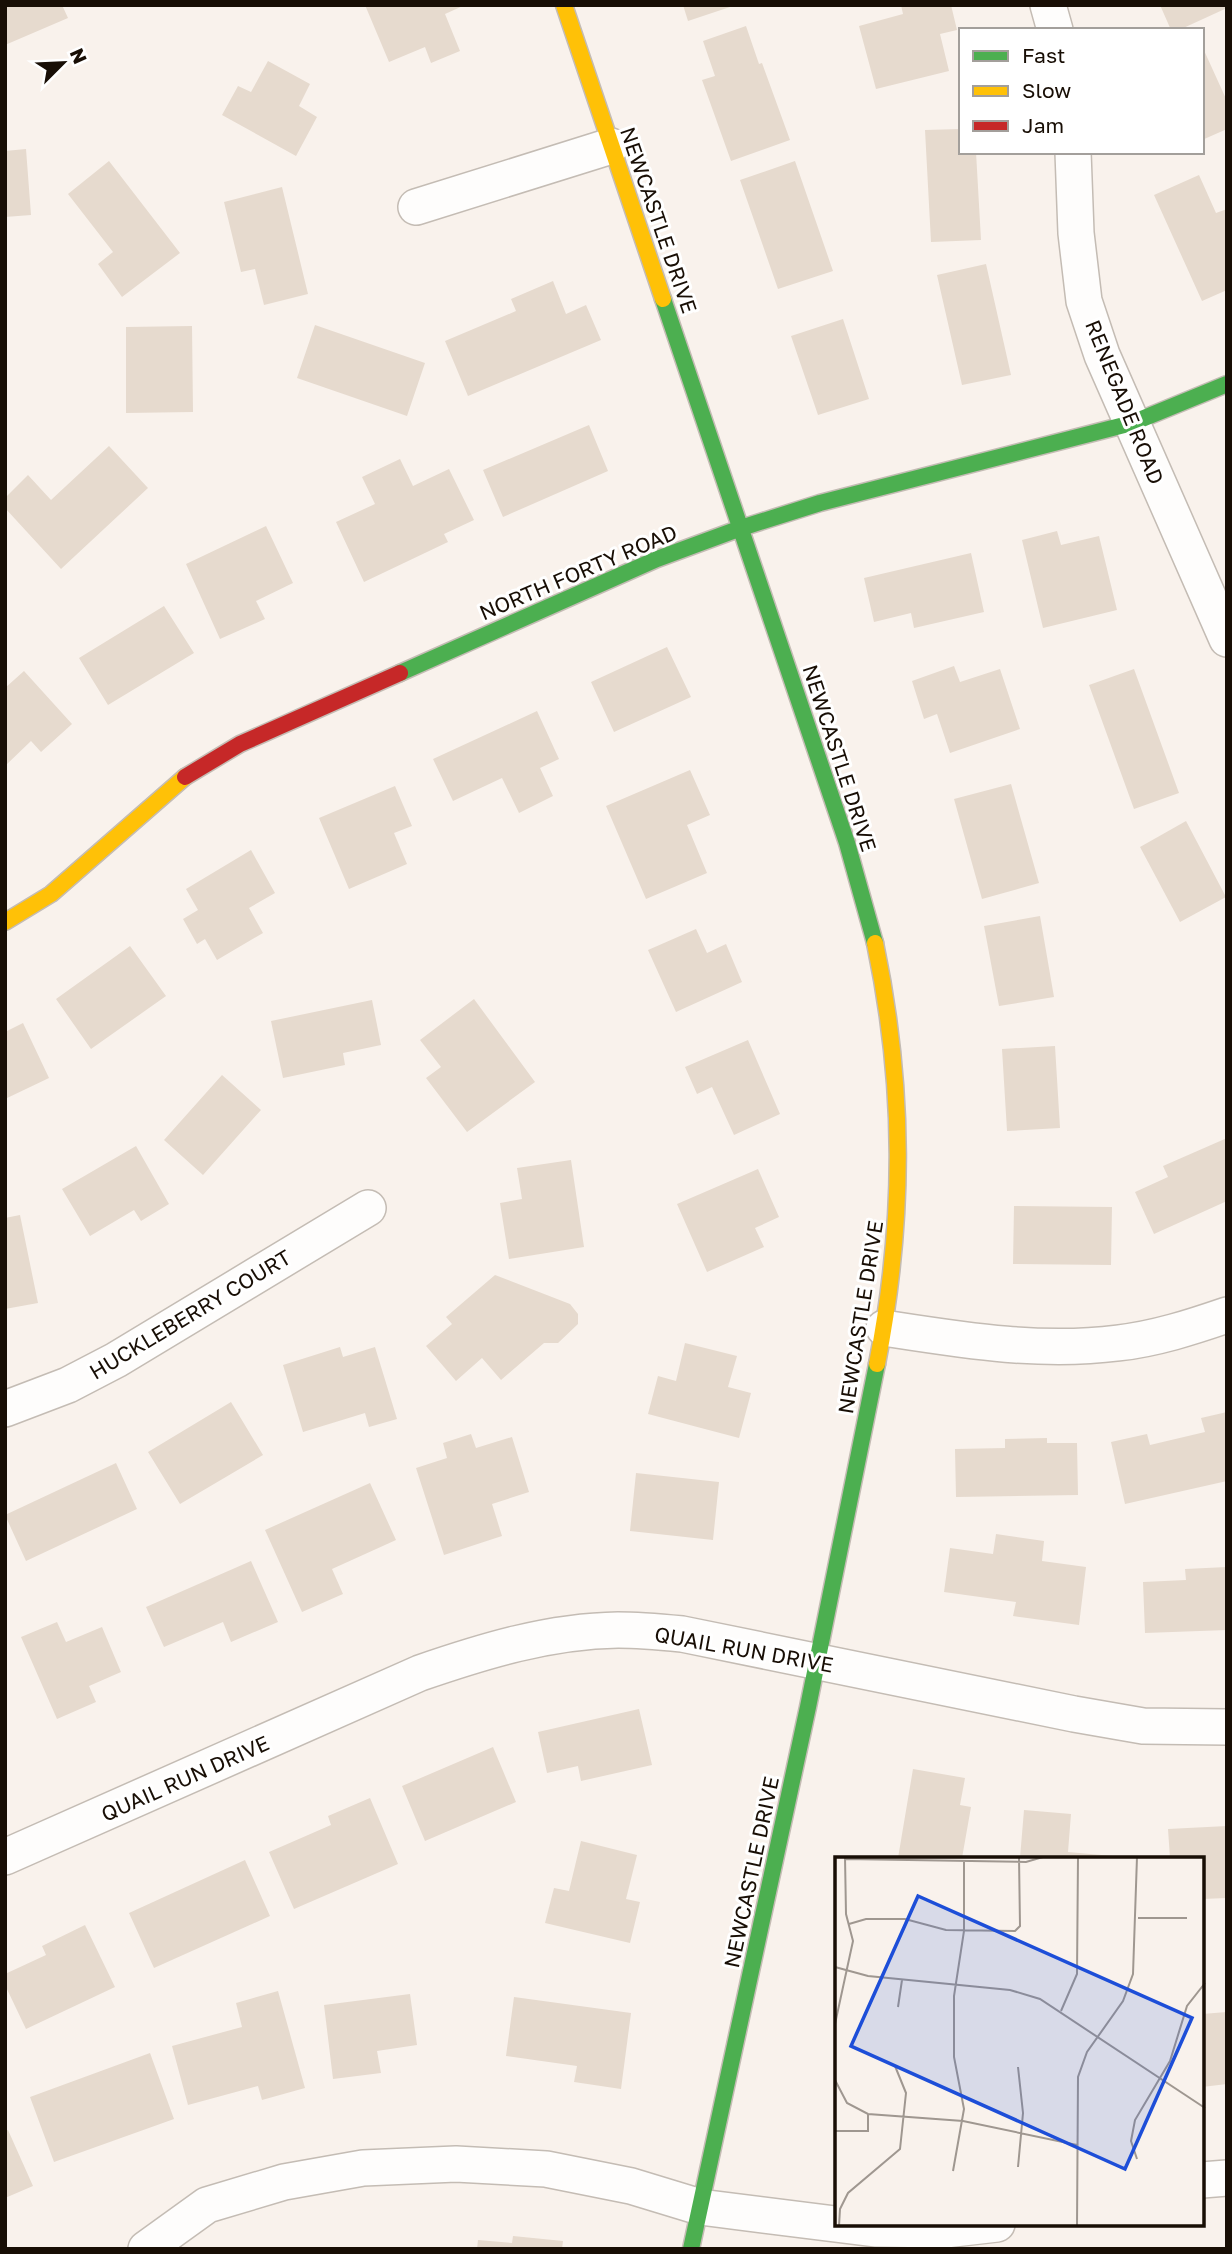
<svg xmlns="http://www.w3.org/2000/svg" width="1232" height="2254" font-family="'Golos Text',sans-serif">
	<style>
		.building { fill: #e6dace }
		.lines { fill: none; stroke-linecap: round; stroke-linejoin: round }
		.street-casing { stroke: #c4bcb4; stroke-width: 38 }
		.fast-casing { stroke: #c4bcb4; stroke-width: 19 }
		.slow-casing { stroke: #c4bcb4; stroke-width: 19 }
		.jam-casing { stroke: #c4bcb4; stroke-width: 19 }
		.street { stroke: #fefdfc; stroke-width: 35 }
		.fast { stroke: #4caf50; stroke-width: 16 }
		.slow { stroke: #ffc107; stroke-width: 16 }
		.jam { stroke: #c62828; stroke-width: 16 }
		.labels { text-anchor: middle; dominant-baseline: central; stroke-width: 6; stroke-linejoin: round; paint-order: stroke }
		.street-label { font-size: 21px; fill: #180e05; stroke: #fff }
		.inset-road { fill: none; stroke: #9f9790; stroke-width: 2 }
		.view { fill: #1d4ed8; fill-opacity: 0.15; stroke: #1d4ed8; stroke-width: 3.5 }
		.inset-edge { fill: none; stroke: #180e05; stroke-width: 3.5 }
	</style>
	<rect width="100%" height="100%" fill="#f9f2ec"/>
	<path class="building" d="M5,5H62L68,18L5,45Z
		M365,5H465L445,14L460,51L431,63L425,47L389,62Z
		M683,5H733V6L688,21Z
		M901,5H951L957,30L940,34L949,71L876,89L859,26L903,14Z
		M1160,5H1227V8L1179,30H1171Z
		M746,26L759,64L762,63L790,140L731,161L702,80L715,76L703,41Z
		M1202,46L1227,101V129L1202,140Z
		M268,61L310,84L299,106L317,117L296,156L222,115L238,86L251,92Z
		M961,129V152H976L981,240L931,242L925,130Z
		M26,149L31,215L5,217V151Z
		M109,161L180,253L122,297L98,264L113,252L68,194Z
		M795,161L833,271L778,289L740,180Z
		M1199,175L1216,213L1227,209V290L1202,301L1154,195Z
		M282,187L308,294L264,305L255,269L241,272L224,202Z
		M986,264L1011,375L962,385L937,275Z
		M553,281L566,314L586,305L601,340L468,396L445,341L516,311L511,299Z
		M843,319L869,399L818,415L791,336Z
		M315,325L425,363L407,416L297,378Z
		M192,326L193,412L126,413V327Z
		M589,425L608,471L503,517L483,470Z
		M109,446L148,488L61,569L5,508V498L28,475L51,500Z
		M400,459L413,486L449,469L474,520L444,534L448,542L364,582L336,522L375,504L362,477Z
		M266,526L293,583L256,601L265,619L220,639L186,564Z
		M1057,531L1061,545L1099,536L1117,610L1043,628L1022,540Z
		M971,553L984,612L914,628L911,613L874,622L864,578Z
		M164,606L194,653L108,705L79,658Z
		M667,647L691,697L614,732L591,682Z
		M954,666L960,682L1000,669L1020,729L950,753L937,714L924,719L912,681Z
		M1134,669L1179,793L1134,809L1089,685Z
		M24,671L72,724L41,752L31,741L5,766V688Z
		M537,711L559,759L540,768L553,796L519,813L502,778L453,801L433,759Z
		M690,770L710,815L687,825L707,873L646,899L606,806Z
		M1011,784L1039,883L982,899L954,799Z
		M395,786L412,826L394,833L407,864L349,889L319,818Z
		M1186,821L1226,897L1180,922L1140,847Z
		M251,850L275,893L249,908L263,933L217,960L205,939L197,944L183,919L198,910L186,889Z
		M1040,916L1054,997L999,1006L984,926Z
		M696,929L707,953L726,944L742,982L676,1012L648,950Z
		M130,946L166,996L91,1049L56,999Z
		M474,999L535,1082L467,1132L426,1078L441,1067L420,1040Z
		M372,1000L381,1045L343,1053L345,1065L283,1078L271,1021Z
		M23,1023L49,1078L5,1099V1032Z
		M748,1040L780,1114L734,1135L712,1087L697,1094L685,1067Z
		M1055,1046L1060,1128L1007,1131L1002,1049Z
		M222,1075L261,1110L203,1175L164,1140Z
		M1227,1138V1201L1154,1234L1135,1192L1168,1177L1163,1166Z
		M136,1146L169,1204L141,1221L134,1210L90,1236L62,1189Z
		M571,1160L584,1247L509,1259L500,1203L522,1199L517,1168Z
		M758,1169L779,1217L755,1228L764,1247L707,1272L677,1204Z
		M1014,1206L1112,1207L1111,1265L1013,1264Z
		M20,1215L38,1303L5,1309V1218Z
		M495,1275L570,1304L578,1314V1324L558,1343H544L501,1380L482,1358L456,1381L426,1346L452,1324L446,1317Z
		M685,1343L737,1356L728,1387L751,1393L739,1438L648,1414L658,1376L676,1381Z
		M340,1347L343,1357L375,1347L397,1419L369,1427L365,1413L303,1432L283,1365Z
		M231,1402L263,1455L180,1504L148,1452Z
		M1227,1412V1481L1125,1504L1111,1442L1147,1434L1150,1445L1205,1432L1201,1418Z
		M471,1434L476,1448L512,1437L529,1492L492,1504L502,1536L444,1555L416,1468L447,1458L443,1443Z
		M1047,1438V1443H1077L1078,1495L956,1497L955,1449L1005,1448V1439Z
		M116,1463L137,1509L26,1561L5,1515Z
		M636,1473L719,1482L713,1540L630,1531Z
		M370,1483L396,1540L332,1569L343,1594L302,1612L265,1530Z
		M996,1534L1044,1541L1042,1561L1086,1567L1079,1625L1013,1616L1016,1602L944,1592L950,1548L993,1554Z
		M251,1561L278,1622L231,1642L223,1622L164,1647L146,1607Z
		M1227,1567V1630L1145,1633L1143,1582L1186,1580L1185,1569Z
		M57,1622L66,1642L102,1627L121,1672L89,1686L96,1702L57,1719L21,1637Z
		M639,1709L652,1765L581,1781L578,1766L547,1773L538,1732Z
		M493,1747L516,1802L425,1841L402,1786Z
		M913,1769L965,1778L960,1805L971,1807L962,1858H898Z
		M370,1798L398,1864L294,1909L269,1852L331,1825L328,1816Z
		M1024,1810L1071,1814L1068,1852L1124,1857V1858H1020Z
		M1227,1826V1898L1202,1899V1858H1170L1168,1829Z
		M581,1841L637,1855L626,1899L640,1902L630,1943L545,1923L554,1888L569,1891Z
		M245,1860L270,1916L154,1968L129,1913Z
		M85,1925L115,1987L26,2029L5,1985V1974L46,1955L42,1946Z
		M278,1991L305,2088L262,2100L258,2086L188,2105L172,2046L242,2027L236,2003Z
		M410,1994L417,2045L377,2051L381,2073L333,2079L324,2005Z
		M514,1997L631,2013L621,2089L574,2082L577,2066L506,2056Z
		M1227,2012V2084L1202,2087V2014Z
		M150,2053L174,2119L54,2162L30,2097Z
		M8,2130L33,2186L5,2198V2131Z
		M513,2236L563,2241L562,2249H477L478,2240L512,2243Z"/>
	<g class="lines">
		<g class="street-casing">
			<path id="street" d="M1048,5L1055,30
				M1073,152L1076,233L1084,301L1102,355L1227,639
				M416,207L611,146
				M884,1328C962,1340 1039,1353 1118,1343C1155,1339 1192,1327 1227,1315
				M5,1409L68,1385L116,1360L368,1208
				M5,1857L420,1673C484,1651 549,1631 618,1630C639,1630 661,1632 682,1634L1074,1714L1143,1726L1227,1727
				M1202,2180L1227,2178
				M146,2249L207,2205L284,2182L363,2168L456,2164L546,2169L631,2186L700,2207L875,2229L945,2230L997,2224"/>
		</g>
		<g class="fast-casing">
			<path id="fast" d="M663,299L847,843L875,943
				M400,673L657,559L741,528L820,503L1132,423L1227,384
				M691,2249L808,1707L877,1364"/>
		</g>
		<g class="slow-casing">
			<path id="slow" d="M564,5L663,299
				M5,922L51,894L185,777
				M875,943C905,1086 905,1221 877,1364"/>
		</g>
		<g class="jam-casing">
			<path id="jam" d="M185,777L240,744L400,673"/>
		</g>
		<use href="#street" class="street"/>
		<use href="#fast" class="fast"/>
		<use href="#slow" class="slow"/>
		<use href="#jam" class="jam"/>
	</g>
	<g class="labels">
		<g class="street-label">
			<text transform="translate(659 220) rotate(71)">NEWCASTLE DRIVE</text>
			<text transform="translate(1125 402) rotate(68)">RENEGADE ROAD</text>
			<text transform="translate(578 572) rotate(-23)">NORTH FORTY ROAD</text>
			<text transform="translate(840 758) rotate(72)">NEWCASTLE DRIVE</text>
			<text transform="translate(190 1314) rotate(-31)">HUCKLEBERRY COURT</text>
			<text transform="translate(860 1317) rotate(-81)">NEWCASTLE DRIVE</text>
			<text transform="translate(744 1649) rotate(10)">QUAIL RUN DRIVE</text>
			<text transform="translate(185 1778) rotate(-24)">QUAIL RUN DRIVE</text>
			<text transform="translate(751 1872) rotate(-78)">NEWCASTLE DRIVE</text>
		</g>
	</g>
	<g transform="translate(835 1857)">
		<rect width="369" height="369" fill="#f9f2ec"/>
		<path class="inset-road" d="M10,2L191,5L208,0M303,61H352M14,67L31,62H70L111,73L180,74L185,69L184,0M0,110L33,119L175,133L205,142L370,251M63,150L67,123M226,154L242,117L243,0M0,167L18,84L11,57L10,0M0,223L12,246L33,257L128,264L242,288M0,274H33V257M302,302L296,284L300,263L335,204L352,149L370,126M183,310L188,256L183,210M118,314L129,252L119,200V139L129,74V4M4,369L5,352L13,336L65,292L71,236L60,209M242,369L243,220L252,195L288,144L298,117L302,0"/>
		<path class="view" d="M83,39L357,161L290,312L16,189Z"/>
		<rect width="369" height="369" class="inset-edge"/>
	</g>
	<rect width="1232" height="2254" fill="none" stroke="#180e05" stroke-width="14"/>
	<rect x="959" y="28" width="245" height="126" fill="#ffffff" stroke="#a39f9b" stroke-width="2"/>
	<rect x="973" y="51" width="35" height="10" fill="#4caf50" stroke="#a39f9b" stroke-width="2"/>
	<text x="1022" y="63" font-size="21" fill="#180e05">Fast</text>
	<rect x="973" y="86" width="35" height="10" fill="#ffc107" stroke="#a39f9b" stroke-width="2"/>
	<text x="1022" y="98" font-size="21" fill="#180e05">Slow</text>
	<rect x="973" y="121" width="35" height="10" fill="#c62828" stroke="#a39f9b" stroke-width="2"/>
	<text x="1022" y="133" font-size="21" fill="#180e05">Jam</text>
	<g transform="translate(63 63) rotate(66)" stroke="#ffffff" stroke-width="5" paint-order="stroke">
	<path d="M0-5L12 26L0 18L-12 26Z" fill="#180e05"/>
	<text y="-10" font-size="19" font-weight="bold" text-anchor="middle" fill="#180e05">N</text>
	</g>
</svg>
